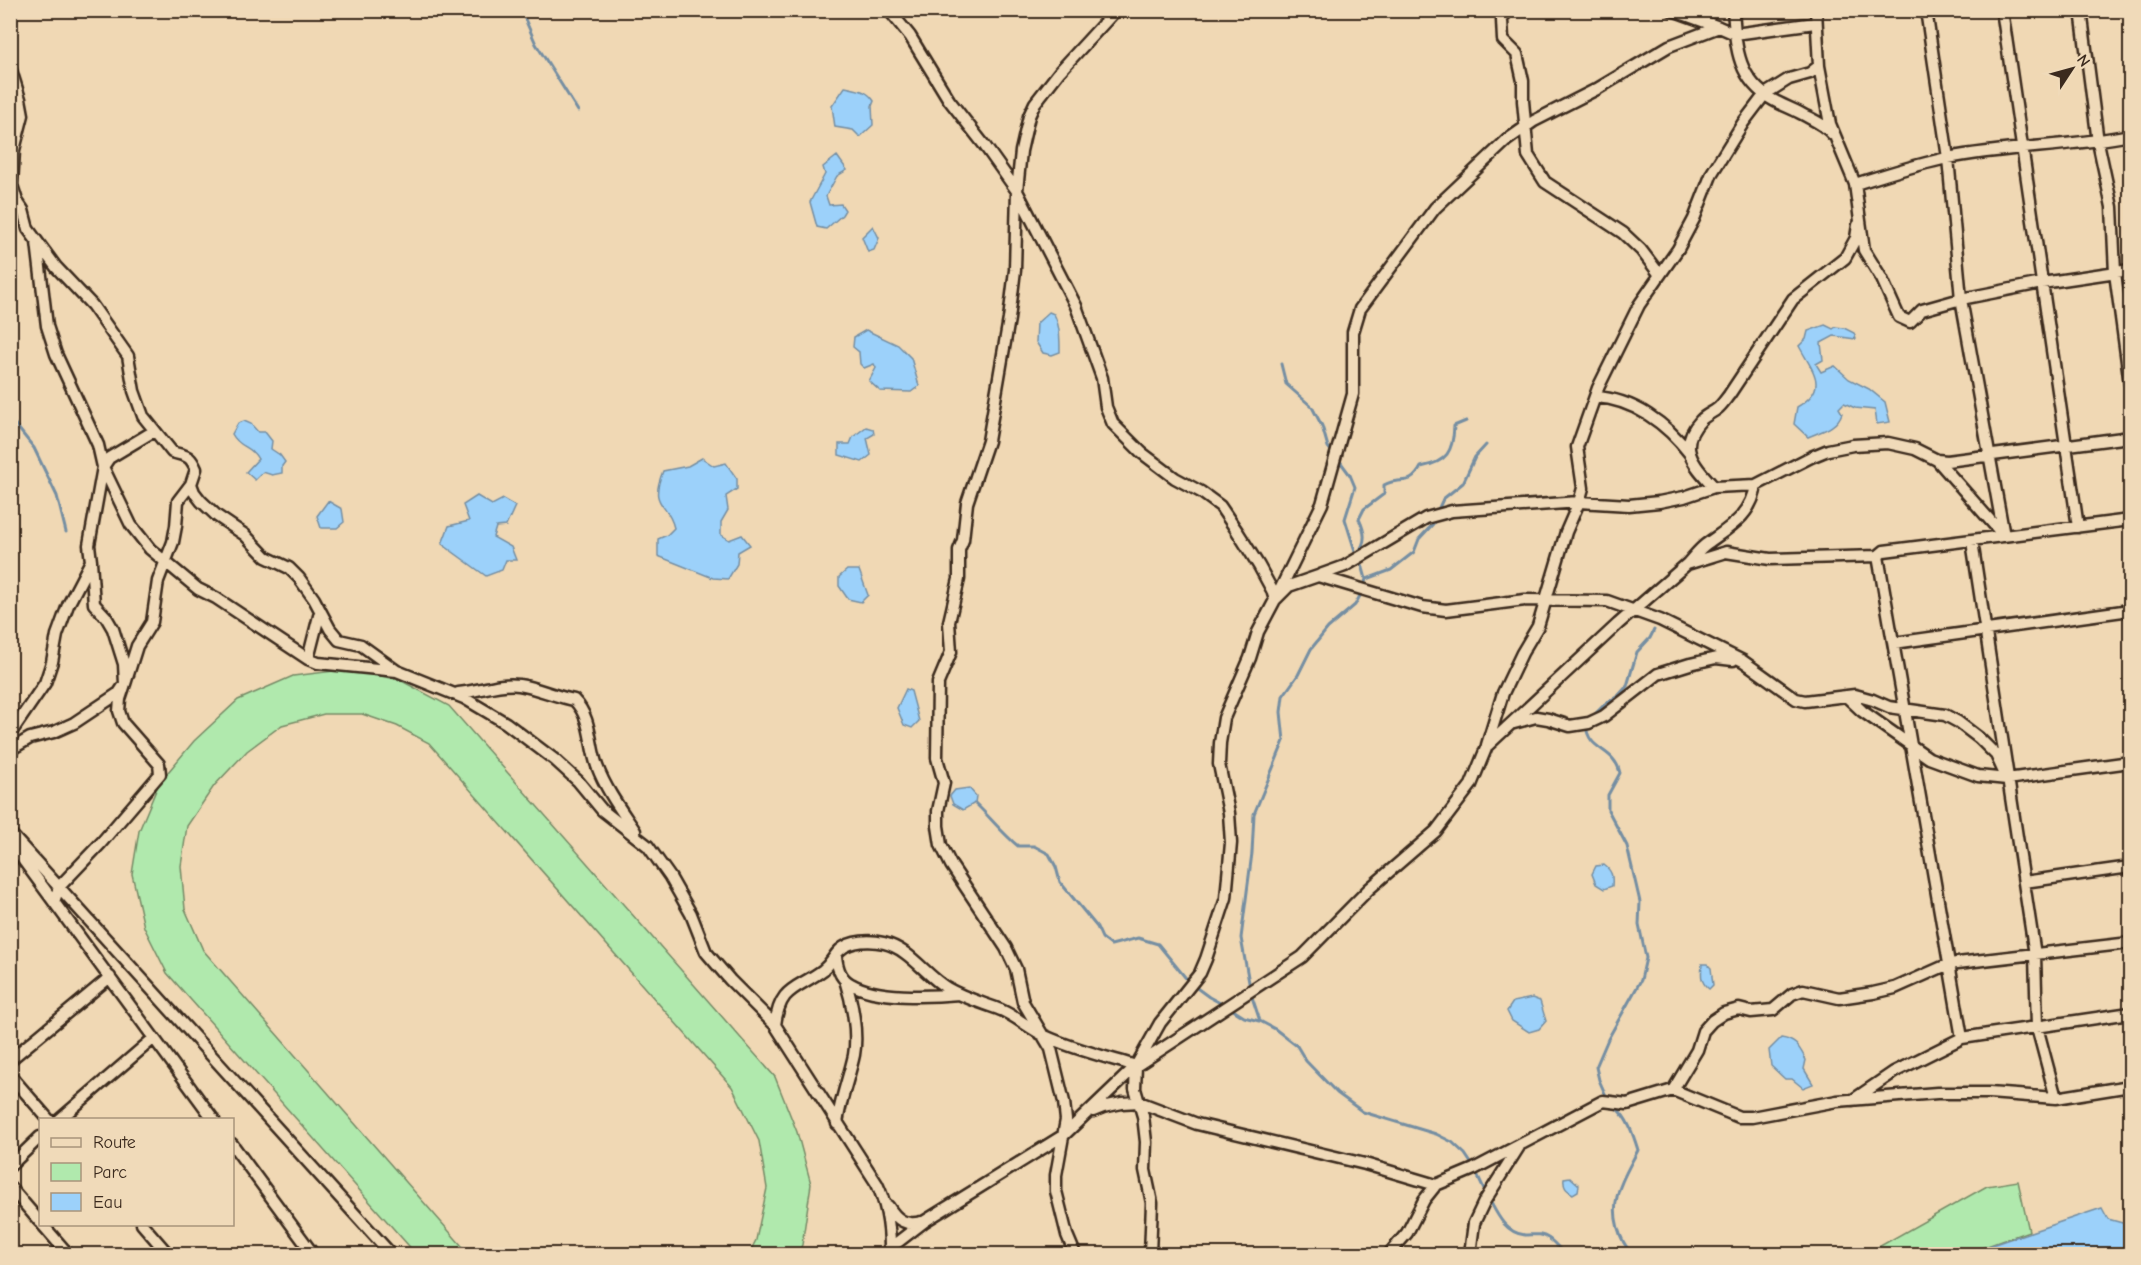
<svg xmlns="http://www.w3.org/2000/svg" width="2141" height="1265" font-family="'Comic Neue',sans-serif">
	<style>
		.green { fill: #b0e9ad; stroke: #768a66; stroke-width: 1.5 }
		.water { fill: #9cd1fa; stroke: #758ea2; stroke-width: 1.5 }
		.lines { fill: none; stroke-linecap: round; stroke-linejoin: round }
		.stream { stroke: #758ea2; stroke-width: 3 }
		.minor-casing { stroke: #3b2a1e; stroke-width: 15 }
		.minor { stroke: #f0dab9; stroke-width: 10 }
	</style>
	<rect width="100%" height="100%" fill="#f0d8b4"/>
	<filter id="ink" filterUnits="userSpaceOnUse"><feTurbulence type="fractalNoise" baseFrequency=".0167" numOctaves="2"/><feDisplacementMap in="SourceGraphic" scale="12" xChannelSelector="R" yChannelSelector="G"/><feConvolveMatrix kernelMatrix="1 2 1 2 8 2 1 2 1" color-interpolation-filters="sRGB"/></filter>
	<g filter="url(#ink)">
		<path class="green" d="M350,669L400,680L449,706L775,1077L797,1132L811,1184L802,1245L797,1254H749L756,1240L767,1188L759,1141L732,1087L429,743L397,726L362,714H324L282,725L247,751L214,786L187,826L181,866L185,909L203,950L469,1254H416L167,973L144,927L132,874L139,831L159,783L194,741L238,700L293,676Z
			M2018,1181L2029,1231L1965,1254H1866L1987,1186Z"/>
		<path class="water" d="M845,87C858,90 867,90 874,101L872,106L873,125L860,137L853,130L835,127L832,106Z
			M837,156L847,170L837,176L826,196L829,205L841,204L845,210L842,215L826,229L817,227L810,202L825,174L823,167Z
			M873,226L879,238L874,250L868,252L862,237Z
			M1049,312L1054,314C1060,326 1060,339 1060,352L1052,355L1043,353L1036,342L1037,323Z
			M1825,325L1833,329L1836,327L1844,328L1854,333L1856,339L1834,336L1821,343L1823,360L1816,364L1821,372L1835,366L1849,379L1869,389L1885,402L1890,422L1877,424L1875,410L1855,408L1844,403L1839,408L1842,413C1837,428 1822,431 1808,437L1794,424L1797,407C1830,388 1813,372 1799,346L1806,339L1808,331Z
			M866,330L898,345L911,358L919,386L911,392L880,391L869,381L876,368L874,364L864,368L860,364L859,352L853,347L854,337Z
			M244,421L251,424L258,432H265L272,441L271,449L280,455L285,462L282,466V473L272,475L263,472L255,480L246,472L258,459C251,445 240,449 232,434L238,423Z
			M866,427L873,429L874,434L867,438L871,455L862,462L839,455V444H850L853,437Z
			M702,458L714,466L726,463L737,479V489L726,496L728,510L721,522V535L729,540L742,535L750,545L738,552L737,564L728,579L713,578L658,556V539L667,535L674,528C668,501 648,508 663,471L688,466Z
			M477,496L492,505L503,499L515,506L506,526L496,527L493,537L511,547L516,560H506L502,570L486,576L442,544L449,526L469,521L463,505Z
			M328,501L342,509L344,522L337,528H321L317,516Z
			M847,570H859L868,595L861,602L848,599L839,586V577Z
			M906,689L911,691L919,721L912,728L904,725L897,708Z
			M969,788L976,796L975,803L963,810L953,804L950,796L955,790Z
			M1604,865C1612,871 1613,876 1612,886L1604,889L1596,884L1592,874L1596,866Z
			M1702,964H1707L1711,968L1713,985L1709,989C1700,982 1701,974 1702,964Z
			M1532,998L1540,1001L1546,1021L1539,1029L1529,1032L1512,1021L1507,1011L1513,1002Z
			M1781,1038C1796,1040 1799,1047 1806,1060L1804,1069L1813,1084L1803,1088L1792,1079H1785L1771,1066L1769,1050Z
			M1570,1177L1579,1185L1578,1191L1573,1194C1566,1190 1563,1187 1564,1178Z
			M2102,1208L2108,1219L2130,1225V1254H1965Z"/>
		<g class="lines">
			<path class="stream" d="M521,10L536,44L578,111
				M1281,364L1286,384L1312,407L1322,426L1328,447L1333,453
				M10,418L34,448L57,496L66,532
				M1339,460L1350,475L1355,487L1345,519L1356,554
				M1437,512L1443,499L1463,483L1475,457L1486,445
				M1358,553C1367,541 1365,532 1359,519L1364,509L1384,494V485C1401,475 1409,489 1421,467C1447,462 1453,452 1454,426L1466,421
				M1361,561L1366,579L1364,586
				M1367,579L1391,570L1414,552L1419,539L1433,524L1435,519
				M1591,718L1606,703L1618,696L1627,686L1637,652L1650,638L1654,630
				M1586,725C1588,752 1614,747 1620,773L1608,795V810L1627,846L1640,902L1639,925L1646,958L1641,980L1608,1039L1596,1067L1599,1080L1607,1098
				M975,803C990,817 1002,833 1018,846H1034L1049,854L1056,867L1060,882L1097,927L1102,938L1111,945L1138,938L1158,944L1189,982
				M1194,986L1209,997L1224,1005
				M1250,988L1241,938L1252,853L1254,814L1284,741L1281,712L1283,696L1298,675L1311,649L1328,628L1355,605L1362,592
				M1251,994L1260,1021L1275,1029L1297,1046L1306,1061L1337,1093L1363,1112L1436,1134L1452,1142L1465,1154L1473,1166
				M1230,1008L1244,1017L1259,1021
				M1615,1107C1628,1118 1633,1134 1638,1150C1631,1164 1620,1181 1617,1197C1612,1216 1619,1240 1632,1254
				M1476,1172L1486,1193
				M1489,1199C1497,1214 1505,1233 1525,1235C1533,1235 1541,1233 1548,1238C1555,1242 1559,1250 1566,1254"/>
			<g class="minor-casing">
				<path id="minor" d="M889,10L910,36L949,100L985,146L1017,191L1076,306L1102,378L1106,407L1113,424L1142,453L1175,478L1201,492L1220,506L1237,531L1259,566L1272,590L1275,600L1289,586L1318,576L1422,607L1446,610L1525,600L1607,601L1660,620L1743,661L1796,699L1805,701L1855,695L1873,700L1889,707L1945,715L1958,722L1979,738L1996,755L2007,779
					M1507,10L1502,20L1503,40L1517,54L1523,81V101L1528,155L1545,182L1623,233L1641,250L1660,275
					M1672,10L1719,27
					M1733,10C1736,47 1737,79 1773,100C1782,105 1793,109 1802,114C1813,120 1826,125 1833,135
					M1816,10L1819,66L1830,124L1855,184L1864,250L1882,279L1899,317L1910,322L1922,310L1961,299L2042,283L2130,270
					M1926,10L1948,158L1961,299L2004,536
					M2002,10L2078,527
					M2081,10L2098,142L2112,207L2115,273L2130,384
					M10,67L20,99L23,115L14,150L12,185L17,201L23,210L28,229L56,267L92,305L128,356L134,391L143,416L172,452C186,457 189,453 196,469L191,484L194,492L201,501L217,516L245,535L266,557L289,568L299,578L314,599L330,629L339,640L361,645L397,671
					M1855,184C1885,175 1917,164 1948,158C2008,146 2070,147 2130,135
					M37,242L47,326L56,354L98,445L103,467L131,525L150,549L198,589L216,598L308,659L318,663L397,671L464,698L506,723L555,760L578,781L602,810L648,846L670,877L691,914L706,952L730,980L775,1025L877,1184C887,1205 890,1225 890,1248
					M1595,397C1634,399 1667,424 1690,454
					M1937,460L2004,536
					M1714,487C1694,465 1676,447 1701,420C1706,415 1712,413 1717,409C1722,405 1725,400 1729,395L1793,299L1845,258L1856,238L1858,225
					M2130,520L1884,551L1878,556L1962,1038L2130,1013
					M1972,541L2035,955L2037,1027L2056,1098
					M1688,563C1693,557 1699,550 1705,545C1728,528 1752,516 1756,485
					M1320,575L1345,566L1426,518L1452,511L1579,502L1629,505L1659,502L1684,497L1714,487L1756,485L1811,457L1828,450L1853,445L1888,443L1915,449L1937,460L1947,461L2130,437
					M1894,643L2130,610
					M308,659L320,612
					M458,693C477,692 499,682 519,685C538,688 556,697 574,700C592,718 589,744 597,766C606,790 621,810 635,831
					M1846,696L1862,711L1929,758L1978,776L2007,779L2130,762
					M1514,723L1536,717L1548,719L1570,726L1589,723L1604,716L1658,674L1690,664L1716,658L1733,660
					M10,734L45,683L52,662L57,635L68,605L91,561L89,545L103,467L109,458L154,431
					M1487,745L1503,693L1522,653L1538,626L1566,532L1579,502L1583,488L1577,447L1598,388L1639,305L1678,249L1694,219L1712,173L1743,123L1765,94L1789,79L1810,73L1819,66
					M10,750L30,738L54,732L74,723L119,693L125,684L137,646L152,622L158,581L173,542L176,526L178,501L191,484
					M10,833L391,1254
					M10,842L214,1120
					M2024,882L2130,867
					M54,902L59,887L101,843L160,774L159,764L123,723L119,711L120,699L125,684L124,664L113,629L106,617L94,604L91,561
					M836,956C837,967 840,979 851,984C877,999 929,997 959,994
					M775,1025C780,986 796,990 823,970C832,963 833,956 840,950C851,940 871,940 884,943C910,949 925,975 947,988C964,998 983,1003 1001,1010C1017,1017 1030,1029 1045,1036C1073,1049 1106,1057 1136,1066
					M10,1060L110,977
					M10,1075L49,1120
					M1673,1090L1697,1050L1703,1031L1712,1021L1724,1013L1739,1009L1751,1012L1773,1010L1792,994L1803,990L1839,998L1873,993L1895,988L1949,964L2130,943
					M1853,1100L1894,1072L1962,1038
					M1093,1111L1103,1107L1122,1103L1139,1102L1197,1124L1365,1164L1436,1185
					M59,1120L154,1038
					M837,1124C840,1100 849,1078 854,1055C858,1032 852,1001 845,980
					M232,1144L313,1254
					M10,1166L40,1137
					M10,1187L40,1222
					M888,1206C897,1220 905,1226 921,1222
					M42,1224L68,1254
					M142,1224L168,1254
					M889,1251L890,1248L925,1221L1064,1135L1136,1066L1302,957L1369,889L1436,831L1471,785L1487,746L1618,624L1687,564L1726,552L1770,559L1878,556
					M1075,1254L1067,1235L1056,1191V1175L1066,1120L1064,1102L1051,1049L1023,1002L1016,969L1006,948L951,865L941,845L938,826V811L944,783L937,758L938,683L951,652L949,622L959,579V550L963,540L967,503L988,441L1009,319L1015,270L1017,191L1021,151L1029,116L1035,103L1060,71L1116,10
					M1150,1254L1152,1203L1145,1170L1146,1142L1143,1116L1135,1089L1136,1066L1160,1023L1200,973L1206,959L1226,898L1231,843L1229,813L1219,764L1220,743L1224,718L1250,658L1258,632L1275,600L1322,504L1353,394V332L1360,309L1435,208L1507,140L1534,121L1597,89L1669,46L1719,27L1735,34L1815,23
					M1389,1254L1407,1233L1424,1200L1436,1185L1474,1169L1603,1101L1627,1104L1673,1090L1739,1117H1752L1837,1101L1937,1093H1989L2056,1098L2130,1086
					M1470,1254L1474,1223L1484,1202L1520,1145"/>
			</g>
			<use href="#minor" class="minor"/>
		</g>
	</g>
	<rect width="2141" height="1265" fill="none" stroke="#f0dab9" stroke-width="36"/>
	<rect x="18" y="18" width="2105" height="1229" fill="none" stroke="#3b2a1e" stroke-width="2" filter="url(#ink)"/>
	<rect x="39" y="1118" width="195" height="108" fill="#f0dab9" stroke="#a8947b" stroke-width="1.5"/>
	<rect x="51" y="1138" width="30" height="9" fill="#f0dab9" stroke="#a8947b" stroke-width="1.5"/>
	<text x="93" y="1148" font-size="18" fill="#3b2a1e">Route</text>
	<rect x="51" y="1163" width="30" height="18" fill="#b0e9ad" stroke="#a8947b" stroke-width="1.5"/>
	<text x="93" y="1178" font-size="18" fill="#3b2a1e">Parc</text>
	<rect x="51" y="1193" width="30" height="18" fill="#9cd1fa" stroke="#a8947b" stroke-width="1.5"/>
	<text x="93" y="1208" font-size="18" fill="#3b2a1e">Eau</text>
	<g transform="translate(2072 69) rotate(54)" stroke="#f0dab9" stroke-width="4.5" paint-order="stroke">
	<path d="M0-4.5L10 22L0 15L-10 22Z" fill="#3b2a1e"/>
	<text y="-9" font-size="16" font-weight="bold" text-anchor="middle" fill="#3b2a1e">N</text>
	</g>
</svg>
